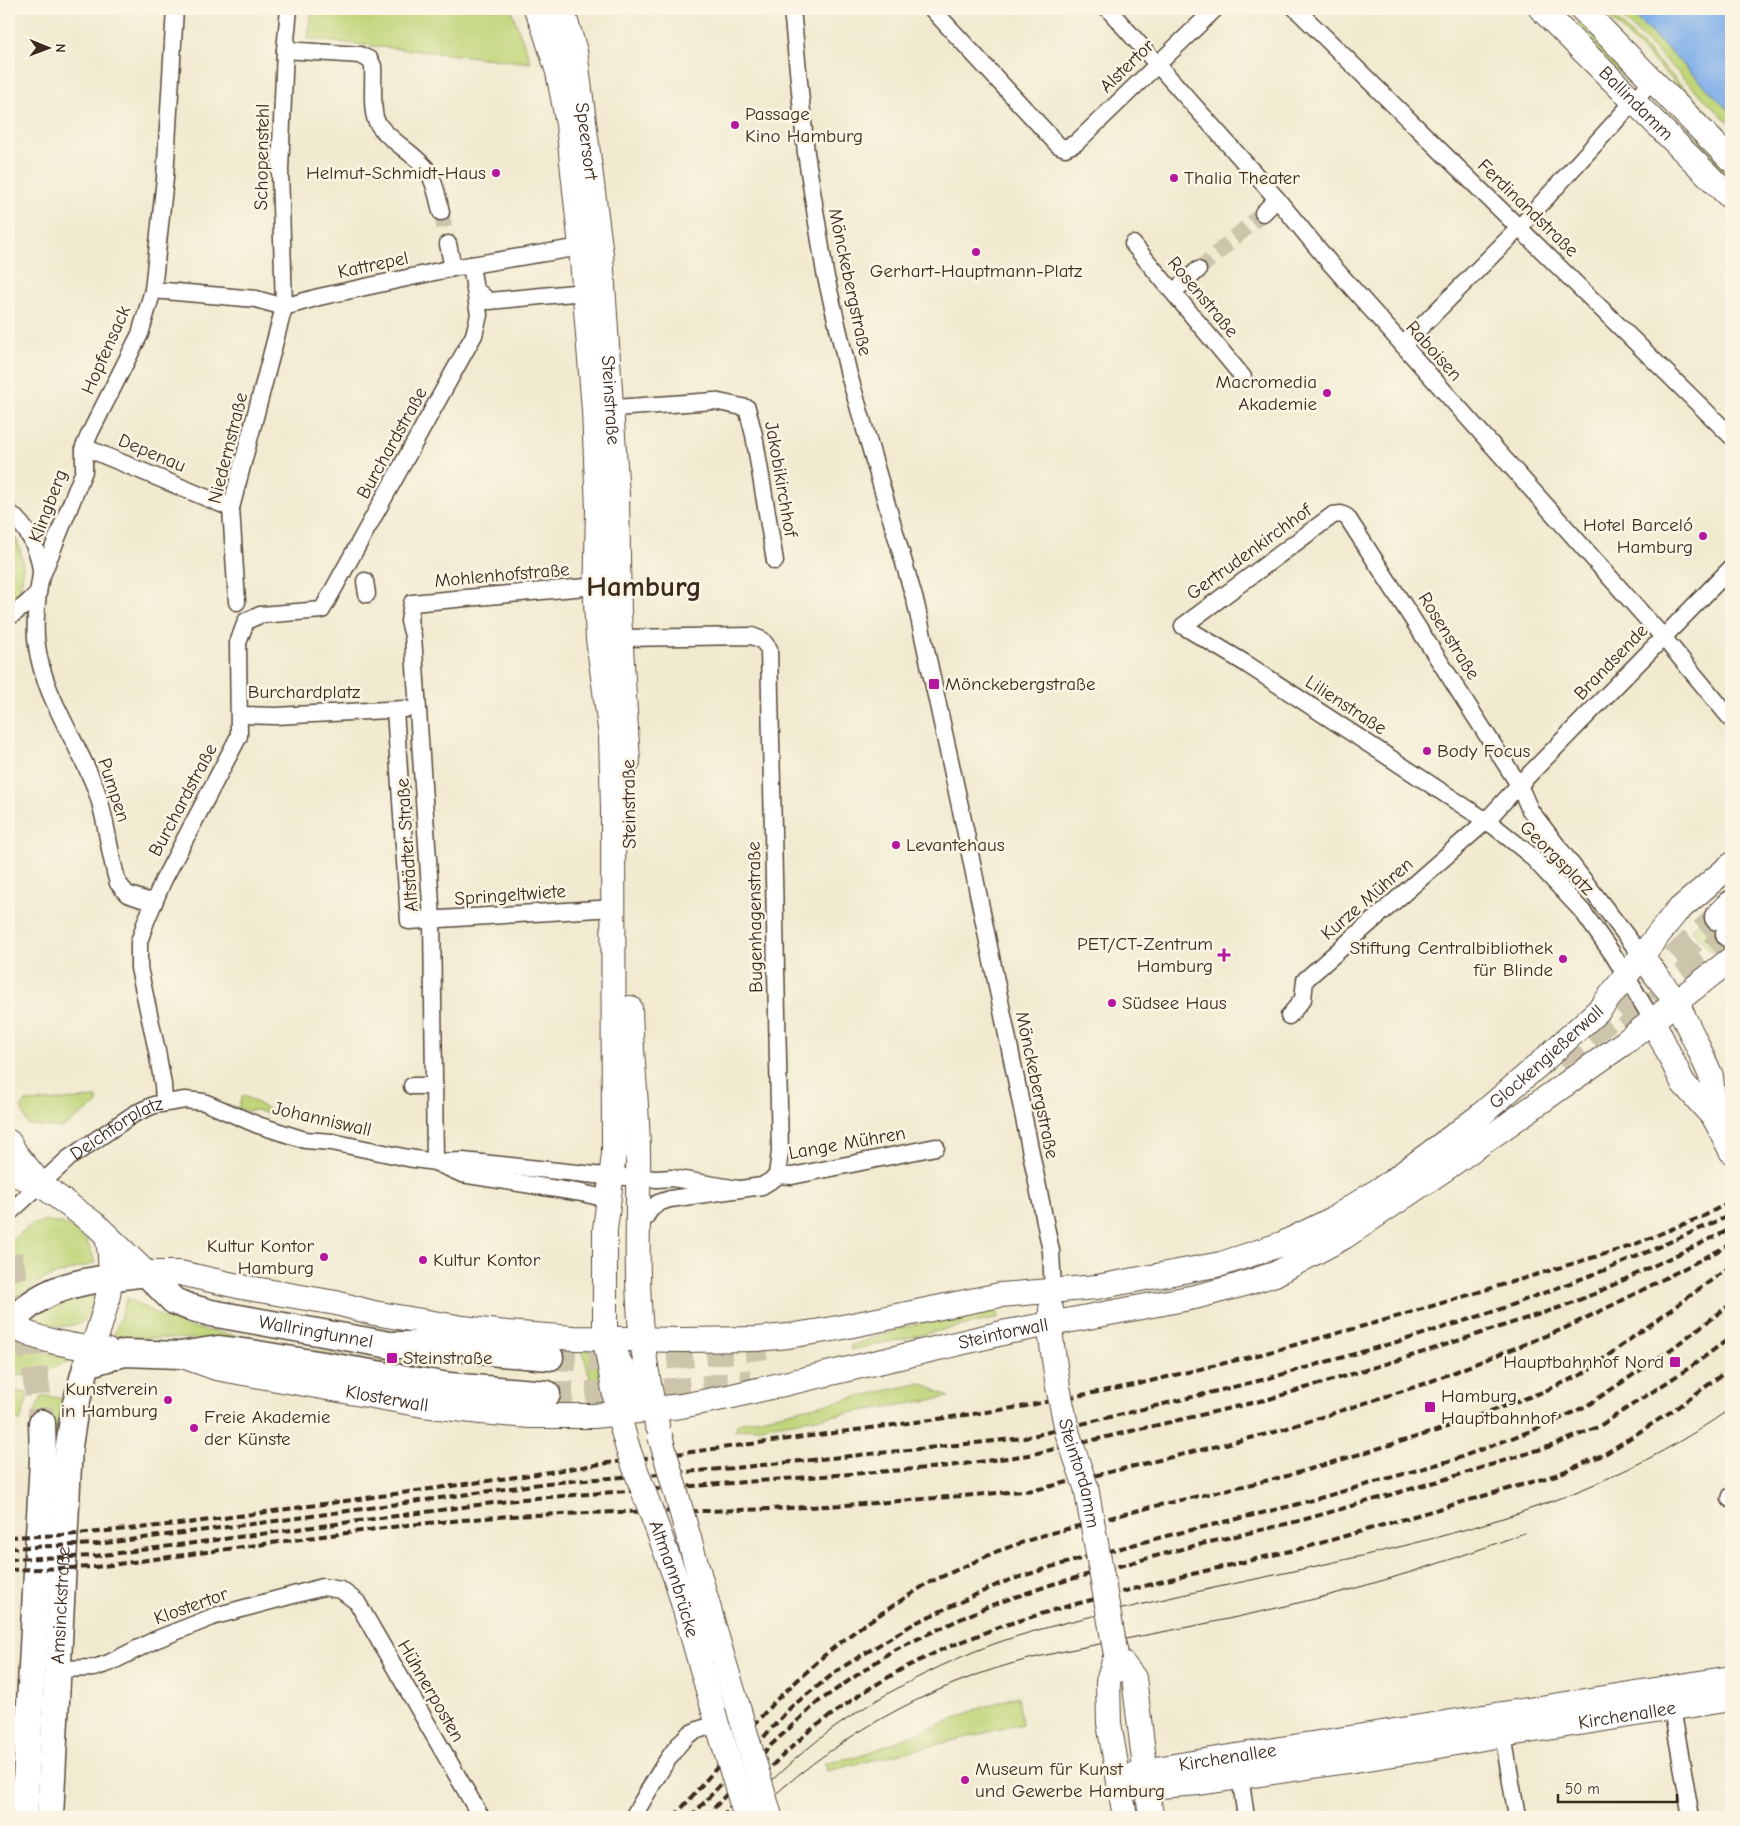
<svg xmlns="http://www.w3.org/2000/svg" width="1740" height="1826" font-family="'Comic Neue',sans-serif">
	<style>
		.green { fill: #c0d579; stroke: #7e804c }
		.water { fill: #7fafe9; stroke: #5d6c84 }
		.lines { fill: none; stroke-linecap: round; stroke-linejoin: round }
		.street-tunnel { stroke: #cdc4ac; stroke-width: 16; stroke-dasharray: 16 8; stroke-linecap: butt }
		.primary-tunnel { stroke: #cdc4ac; stroke-width: 26; stroke-dasharray: 26 13; stroke-linecap: butt }
		.street-casing { stroke: #564739; stroke-width: 19 }
		.secondary-casing { stroke: #564739; stroke-width: 26 }
		.primary-casing { stroke: #564739; stroke-width: 29 }
		.street { stroke: #fff; stroke-width: 16 }
		.secondary { stroke: #fff; stroke-width: 24 }
		.primary { stroke: #fff; stroke-width: 26 }
		.tram { stroke: #3b2a1e; stroke-width: 1 }
		.rail { stroke: #3b2a1e; stroke-width: 4; stroke-dasharray: 8 4; stroke-linecap: butt }
		.secondary-bridge-casing { stroke: #564739; stroke-width: 26; stroke-linecap: butt }
		.secondary-bridge { stroke: #fff; stroke-width: 24 }
		.poi-dot { fill: #b5179e; stroke: #fcf5e5; stroke-width: 2 }
		.labels { text-anchor: middle; dominant-baseline: central; stroke-width: 5; stroke-linejoin: round; paint-order: stroke }
		.street-label { font-size: 19px; fill: #3b2a1e; stroke: #fcf5e5 }
		.poi-label { font-size: 19px; fill: #3b2a1e; stroke: #fcf5e5; text-anchor: start }
		.town-label { font-size: 29px; font-weight: bold; fill: #3b2a1e; stroke: #fcf5e5 }
	</style>
	<rect width="100%" height="100%" fill="#fcf5e5"/>
	<filter id="ink" filterUnits="userSpaceOnUse"><feTurbulence type="fractalNoise" baseFrequency=".02" numOctaves="2"/><feDisplacementMap in="SourceGraphic" scale="10" xChannelSelector="R" yChannelSelector="G"/><feConvolveMatrix kernelMatrix="1 2 1 2 8 2 1 2 1" color-interpolation-filters="sRGB"/></filter>
	<filter id="wash" filterUnits="userSpaceOnUse"><feTurbulence type="fractalNoise" baseFrequency=".0096" numOctaves="4" result="noise"/><feDisplacementMap in="SourceGraphic" scale="20" xChannelSelector="R" yChannelSelector="G"/><feGaussianBlur stdDeviation="1.12" result="paint"/><feColorMatrix in="noise" values="0 0 0 0 0 0 0 0 0 0 0 0 0 0 0 0 0 1.4 0 .05"/><feComposite in="paint" operator="in"/></filter>
	<g filter="url(#wash)">
		<rect width="100%" height="100%" fill="#f1ead0"/>
		<path class="green" d="M312,9H511L531,63L308,39Z
			M1601,9H1606L1731,135V138Z
			M1613,9H1627L1731,112V125Z
			M1580,21L1634,74L1627,81L1574,28Z
			M1656,108L1683,124L1731,172V186Z
			M9,529C27,551 28,586 9,607Z
			M1707,911L1731,945L1715,956L1692,930Z
			M243,1095L271,1111L270,1114L255,1110L247,1111L238,1107Z
			M97,1098V1104L62,1128L28,1125L21,1107L26,1102Z
			M43,1221C74,1223 87,1234 95,1263L52,1276L39,1282L9,1305V1242L31,1225Z
			M83,1295H98C97,1300 97,1307 94,1311C81,1331 51,1328 32,1321V1320L47,1307Z
			M127,1298L162,1317L194,1328L378,1362C389,1362 400,1357 411,1361L413,1367L206,1339L113,1337Z
			M997,1307L998,1318L851,1350L850,1346L904,1327Z
			M16,1343L43,1352L78,1360C62,1362 53,1366 42,1379L9,1372V1353Z
			M582,1348C590,1350 595,1353 597,1361L604,1395L596,1401Z
			M921,1383L949,1397L735,1431L738,1423Z
			M9,1390L29,1393L20,1422L9,1414Z
			M43,1395L65,1399L55,1479L33,1415Z
			M1018,1696L1022,1724L827,1771L825,1762L858,1757L978,1709Z"/>
		<path class="water" d="M1627,9H1731V112Z"/>
	</g>
	<g filter="url(#ink)">
		<g class="lines">
			<path class="street-tunnel" d="M441,212L448,244
				M1198,270L1263,213"/>
			<path class="primary-tunnel" d="M1627,1029L1729,934
				M1558,1062L1620,1009L1718,917
				M9,1255L34,1366L42,1423
				M550,1357C625,1361 693,1356 766,1346
				M547,1394C616,1395 684,1393 752,1382"/>
			<g class="street-casing">
				<g id="street">
					<path d="M792,9L806,153L825,273L849,375L916,604L965,829L1051,1251L1053,1291"/>
					<path d="M932,9L1058,145L1065,148L1076,143L1215,9"/>
					<path d="M1108,9L1277,199L1329,262L1663,637L1731,719"/>
					<path d="M1296,9L1731,436"/>
					<path d="M285,50L360,55L370,60L373,66C374,80 371,109 376,120C382,136 416,154 428,171C435,183 438,198 441,212"/>
					<path d="M1263,213L1277,199"/>
					<path d="M448,244L453,268"/>
					<path d="M1133,244L1243,377"/>
					<path d="M153,290L256,299L284,307L319,297L453,268L581,247"/>
					<path d="M477,291L489,301L584,292"/>
					<path d="M1173,292L1198,270"/>
					<path d="M1403,345L1520,227L1653,80"/>
					<path d="M601,409L714,401L747,408L754,435L775,561"/>
					<path d="M84,447L231,508"/>
					<path d="M9,512C26,526 39,548 41,571C41,578 39,586 38,593C36,610 34,629 37,646C43,694 77,741 95,787C107,817 108,851 118,883L127,894L154,903"/>
					<path d="M41,578L84,471V447L90,433L140,334L153,290L165,178L175,9"/>
					<path d="M365,581L367,594"/>
					<path d="M237,602L231,508L284,307L280,170L285,50L289,9"/>
					<path d="M9,617L24,606L38,593"/>
					<path d="M613,630L621,638L752,636L762,640L769,649L780,1152L777,1175"/>
					<path d="M395,710L409,921L614,908"/>
					<path d="M240,715L276,716L405,709"/>
					<path d="M1641,955L1530,810L1519,785L1347,517L1341,514L1333,515L1183,626L1245,663L1494,826L1529,854L1583,912L1614,956L1653,1021"/>
					<path d="M1289,1016L1303,999L1305,980L1486,821L1519,785L1731,568"/>
					<path d="M412,1086H434"/>
					<path d="M164,1102L163,1085L157,1051L139,968V942L146,921L163,881L239,736L238,643L246,621L260,615L322,610L474,335L479,315L471,265"/>
					<path d="M435,1162L432,919L413,636L409,621L412,603L596,586"/>
					<path d="M439,1164L462,1174L582,1193L608,1199"/>
					<path id="s1" d="M9,1213L69,1158L134,1114L154,1105L185,1100L204,1102L258,1125L305,1140L332,1142L408,1158L435,1162L463,1161L595,1175L657,1179L672,1178L738,1189"/>
					<path d="M639,1227L650,1210L658,1203L670,1199L762,1186L775,1178L777,1175L792,1176L936,1147"/>
					<path d="M1730,1499L1731,1496"/>
					<path d="M58,1669L94,1668L109,1663L155,1640L215,1616L323,1587L341,1590L357,1602L481,1817"/>
					<path d="M1672,1708L1691,1817"/>
					<path d="M1503,1735L1517,1817"/>
					<path d="M1240,1776L1246,1817"/>
					<path d="M633,1817C646,1796 670,1750 688,1735C696,1729 708,1727 718,1724"/>
				</g>
			</g>
			<g class="secondary-casing">
				<g id="secondary">
					<path d="M536,9L544,28L558,72L568,124L581,247L594,410L598,510L596,602L598,639L611,736L613,809L614,1154L605,1230V1339L618,1413L628,1449"/>
					<path id="s2" d="M562,9L575,51L601,255L617,496L619,614L628,762"/>
					<path id="s3" d="M1541,9L1731,198"/>
					<path d="M1582,9L1731,160"/>
					<path d="M1641,955L1677,1003L1699,1049L1711,1076L1715,1119"/>
					<path d="M630,1008C631,1057 638,1107 638,1156C639,1205 636,1255 639,1304C641,1345 649,1385 657,1425"/>
					<path d="M1653,1021L1683,1083L1715,1119L1731,1151"/>
					<path d="M9,1142L16,1154L39,1182"/>
					<path id="s4" d="M9,1172L40,1184L96,1225L146,1273H180L242,1287L336,1303L374,1313L463,1328L506,1333L574,1338L681,1340L757,1339L788,1336L833,1329L1000,1295L1097,1287L1221,1264L1282,1244L1333,1219L1390,1183L1477,1118L1535,1068L1600,1009L1676,912L1731,865"/>
					<path d="M1051,1309V1338L1058,1387"/>
					<path d="M9,1324C38,1342 74,1346 108,1351"/>
					<path d="M610,1346L647,1410"/>
					<path id="s5" d="M180,1355L216,1368L423,1405L481,1412L530,1416H594L681,1406L728,1397L1007,1332L1195,1297L1237,1286L1275,1274L1344,1237L1445,1169L1624,1043L1731,959"/>
					<path d="M87,1364C102,1320 118,1283 107,1236"/>
					<path d="M722,1655L737,1704"/>
					<path d="M1116,1655L1134,1678L1151,1817"/>
					<path d="M1116,1655L1108,1682L1109,1723L1125,1817"/>
					<path d="M701,1666L720,1732"/>
					<path id="s6" d="M1119,1782L1145,1771L1186,1764L1731,1678"/>
					<path id="s7" d="M1121,1782L1147,1787L1199,1783L1401,1753L1483,1738L1731,1699"/>
				</g>
			</g>
			<g class="primary-casing">
				<g id="primary">
					<path d="M1718,917L1731,904"/>
					<path d="M1729,934L1731,931"/>
					<path id="s8" d="M9,1325C46,1280 93,1281 146,1273L174,1301L189,1307L211,1313L390,1345H434L500,1353L550,1357"/>
					<path d="M24,1817L43,1459L42,1423"/>
					<path id="s9" d="M50,1817L69,1446L75,1407L87,1364L124,1353L180,1355L218,1349L257,1354L449,1386L547,1394"/>
				</g>
			</g>
			<use href="#street" class="street"/>
			<use href="#secondary" class="secondary"/>
			<use href="#primary" class="primary"/>
			<path class="tram" d="M735,1817C758,1794 781,1770 807,1749C855,1709 915,1676 973,1652C1024,1631 1077,1620 1131,1607C1335,1557 1556,1534 1731,1408
				M751,1817C828,1741 927,1684 1033,1658C1106,1641 1181,1630 1255,1613C1346,1593 1436,1567 1524,1533"/>
			<path class="rail" d="M9,1537L67,1535L188,1523L530,1475L601,1464L938,1419L1020,1407L1134,1385L1262,1354L1389,1319L1628,1247L1704,1216L1731,1201
				M9,1548L97,1544L298,1518L547,1483L734,1468L1024,1438L1266,1379L1414,1337L1495,1311L1613,1267L1731,1215
				M9,1559L96,1556L523,1499L941,1467L1029,1455L1269,1399L1402,1359L1561,1307L1594,1294L1731,1229
				M9,1570L96,1567L308,1538L407,1525L508,1516L616,1512L708,1511L771,1509L862,1504L1035,1490L1275,1432L1424,1384L1563,1329L1621,1301L1731,1244
				M674,1817L774,1702L828,1652L862,1626L928,1583L998,1551L1044,1535L1155,1506L1287,1476L1436,1431L1540,1393L1581,1375L1731,1266
				M691,1817L791,1707L841,1668L915,1623L1001,1583L1051,1567L1162,1537L1295,1505L1456,1459L1549,1424L1588,1405L1666,1353L1731,1304
				M706,1817L771,1745L818,1702L892,1651L928,1634L989,1606L1053,1584L1189,1547L1299,1521L1449,1478L1554,1445L1598,1427L1692,1366L1731,1337
				M721,1817L750,1786L808,1732L859,1695L902,1669L941,1650L999,1627L1057,1609L1171,1579L1307,1547L1556,1475L1605,1454L1675,1409L1731,1368"/>
			<g class="secondary-bridge-casing">
				<g id="secondary-bridge">
					<path id="s10" d="M1058,1387L1068,1435L1086,1487L1116,1655"/>
					<path d="M660,1436L722,1655"/>
					<path id="s11" d="M628,1449L677,1582L701,1666"/>
					<path d="M737,1704L770,1816"/>
					<path d="M720,1732L746,1817"/>
				</g>
			</g>
			<use href="#secondary-bridge" class="secondary-bridge"/>
		</g>
	</g>
	<g class="poi-dot">
		<circle cx="735" cy="125" r="5"/>
		<circle cx="496" cy="173" r="5"/>
		<circle cx="1174" cy="178" r="5"/>
		<circle cx="976" cy="252" r="5"/>
		<circle cx="1327" cy="393" r="5"/>
		<circle cx="1703" cy="536" r="5"/>
		<rect x="928" y="678" width="12" height="12" rx="2.5"/>
		<circle cx="1427" cy="751" r="5"/>
		<circle cx="896" cy="845" r="5"/>
		<path d="M1221.5 947.5h5v5h5v5h-5v5h-5v-5h-5v-5h5z"/>
		<circle cx="1563" cy="959" r="5"/>
		<circle cx="1112" cy="1003" r="5"/>
		<circle cx="324" cy="1257" r="5"/>
		<circle cx="423" cy="1260" r="5"/>
		<rect x="386" y="1352" width="12" height="12" rx="2.5"/>
		<rect x="1669" y="1356" width="12" height="12" rx="2.5"/>
		<circle cx="168" cy="1400" r="5"/>
		<rect x="1424" y="1401" width="12" height="12" rx="2.5"/>
		<circle cx="194" cy="1428" r="5"/>
		<circle cx="965" cy="1780" r="5"/>
	</g>
	<g class="labels">
		<g class="street-label">
			<text transform="translate(1127 66) rotate(-44)">Alstertor</text>
			<text stroke="none"><textPath href="#s3" startOffset="134">Ballindamm</textPath></text>
			<text stroke="none"><textPath href="#s2" startOffset="135">Speersort</textPath></text>
			<text transform="translate(262 157) rotate(-89)">Schopenstehl</text>
			<text transform="translate(1528 208) rotate(44)">Ferdinandstraße</text>
			<text transform="translate(373 265) rotate(-12)">Kattrepel</text>
			<text transform="translate(850 282) rotate(78)">Mönckebergstraße</text>
			<text transform="translate(1203 297) rotate(50)">Rosenstraße</text>
			<text transform="translate(106 350) rotate(-66)">Hopfensack</text>
			<text transform="translate(1434 351) rotate(48)">Raboisen</text>
			<text stroke="none"><textPath href="#s2" startOffset="395">Steinstraße</textPath></text>
			<text transform="translate(392 443) rotate(-61)">Burchardstraße</text>
			<text transform="translate(228 448) rotate(-76)">Niedernstraße</text>
			<text transform="translate(152 453) rotate(23)">Depenau</text>
			<text transform="translate(781 479) rotate(80)">Jakobikirchhof</text>
			<text transform="translate(48 506) rotate(-69)">Klingberg</text>
			<text transform="translate(1249 552) rotate(-36)">Gertrudenkirchhof</text>
			<text transform="translate(502 575) rotate(-5)">Mohlenhofstraße</text>
			<text transform="translate(1449 636) rotate(58)">Rosenstraße</text>
			<text transform="translate(1611 662) rotate(-46)">Brandsende</text>
			<text x="304" y="692">Burchardplatz</text>
			<text transform="translate(1346 705) rotate(33)">Lilienstraße</text>
			<text transform="translate(114 790) rotate(72)">Pumpen</text>
			<text transform="translate(183 800) rotate(-62)">Burchardstraße</text>
			<text transform="translate(629 804) rotate(-91)">Steinstraße</text>
			<text transform="translate(407 845) rotate(-94)">Altstädter Straße</text>
			<text transform="translate(1557 858) rotate(45)">Georgsplatz</text>
			<text transform="translate(510 895) rotate(-4)">Springeltwiete</text>
			<text transform="translate(1367 899) rotate(-41)">Kurze Mühren</text>
			<text transform="translate(755 917) rotate(-91)">Bugenhagenstraße</text>
			<text stroke="none"><textPath href="#s4" startOffset="1649">Glockengießerwall</textPath></text>
			<text transform="translate(1037 1085) rotate(78)">Mönckebergstraße</text>
			<text transform="translate(322 1119) rotate(13)">Johanniswall</text>
			<text stroke="none"><textPath href="#s1" startOffset="138">Deichtorplatz</textPath></text>
			<text transform="translate(847 1143) rotate(-10)">Lange Mühren</text>
			<text stroke="none"><textPath href="#s8" startOffset="336">Wallringtunnel</textPath></text>
			<text stroke="none"><textPath href="#s5" startOffset="838">Steintorwall</textPath></text>
			<text stroke="none"><textPath href="#s5" startOffset="212">Klosterwall</textPath></text>
			<text stroke="none"><textPath href="#s10" startOffset="89">Steintordamm</textPath></text>
			<text stroke="none"><textPath href="#s11" startOffset="138">Altmannbrücke</textPath></text>
			<text stroke="none"><textPath href="#s9" startOffset="212">Amsinckstraße</textPath></text>
			<text transform="translate(191 1606) rotate(-20)">Klostertor</text>
			<text transform="translate(431 1691) rotate(60)">Hühnerposten</text>
			<text stroke="none"><textPath href="#s7" startOffset="512">Kirchenallee</textPath></text>
			<text stroke="none"><textPath href="#s6" startOffset="112">Kirchenallee</textPath></text>
		</g>
		<g class="poi-label">
			<text x="745" y="114">Passage<tspan x="745" dy="22">Kino Hamburg</tspan></text>
			<text x="486" y="173" text-anchor="end">Helmut-Schmidt-Haus</text>
			<text x="1184" y="178">Thalia Theater</text>
			<text x="976" y="271" text-anchor="middle">Gerhart-Hauptmann-Platz</text>
			<text x="1317" y="382" text-anchor="end">Macromedia<tspan x="1317" dy="22">Akademie</tspan></text>
			<text x="1693" y="525" text-anchor="end">Hotel Barceló<tspan x="1693" dy="22">Hamburg</tspan></text>
			<text x="945" y="684">Mönckebergstraße</text>
			<text x="1437" y="751">Body Focus</text>
			<text x="906" y="845">Levantehaus</text>
			<text x="1213" y="944" text-anchor="end">PET/CT-Zentrum<tspan x="1213" dy="22">Hamburg</tspan></text>
			<text x="1553" y="948" text-anchor="end">Stiftung Centralbibliothek<tspan x="1553" dy="22">für Blinde</tspan></text>
			<text x="1122" y="1003">Südsee Haus</text>
			<text x="314" y="1246" text-anchor="end">Kultur Kontor<tspan x="314" dy="22">Hamburg</tspan></text>
			<text x="433" y="1260">Kultur Kontor</text>
			<text x="403" y="1358">Steinstraße</text>
			<text x="1664" y="1362" text-anchor="end">Hauptbahnhof Nord</text>
			<text x="158" y="1389" text-anchor="end">Kunstverein<tspan x="158" dy="22">in Hamburg</tspan></text>
			<text x="1441" y="1396">Hamburg<tspan x="1441" dy="22">Hauptbahnhof</tspan></text>
			<text x="204" y="1417">Freie Akademie<tspan x="204" dy="22">der Künste</tspan></text>
			<text x="975" y="1769">Museum für Kunst<tspan x="975" dy="22">und Gewerbe Hamburg</tspan></text>
		</g>
		<g class="town-label">
			<text x="644" y="586">Hamburg</text>
		</g>
	</g>
	<rect width="1740" height="1826" fill="none" stroke="#fcf5e5" stroke-width="30"/>
	<g transform="translate(48 48) rotate(91)" stroke="#fcf5e5" stroke-width="4" paint-order="stroke">
	<path d="M0-4L9 19L0 12L-9 19Z" fill="#3b2a1e"/>
	<text y="-8" font-size="14" font-weight="bold" text-anchor="middle" fill="#3b2a1e">N</text>
	</g>
	<path d="M1558 1794v8h119v-8" fill="none" stroke="#3b2a1e" stroke-width="2.5"/>
	<text x="1565" y="1794" font-size="15" fill="#3b2a1e" stroke="#fcf5e5" stroke-width="4" paint-order="stroke">50 m</text>
</svg>
